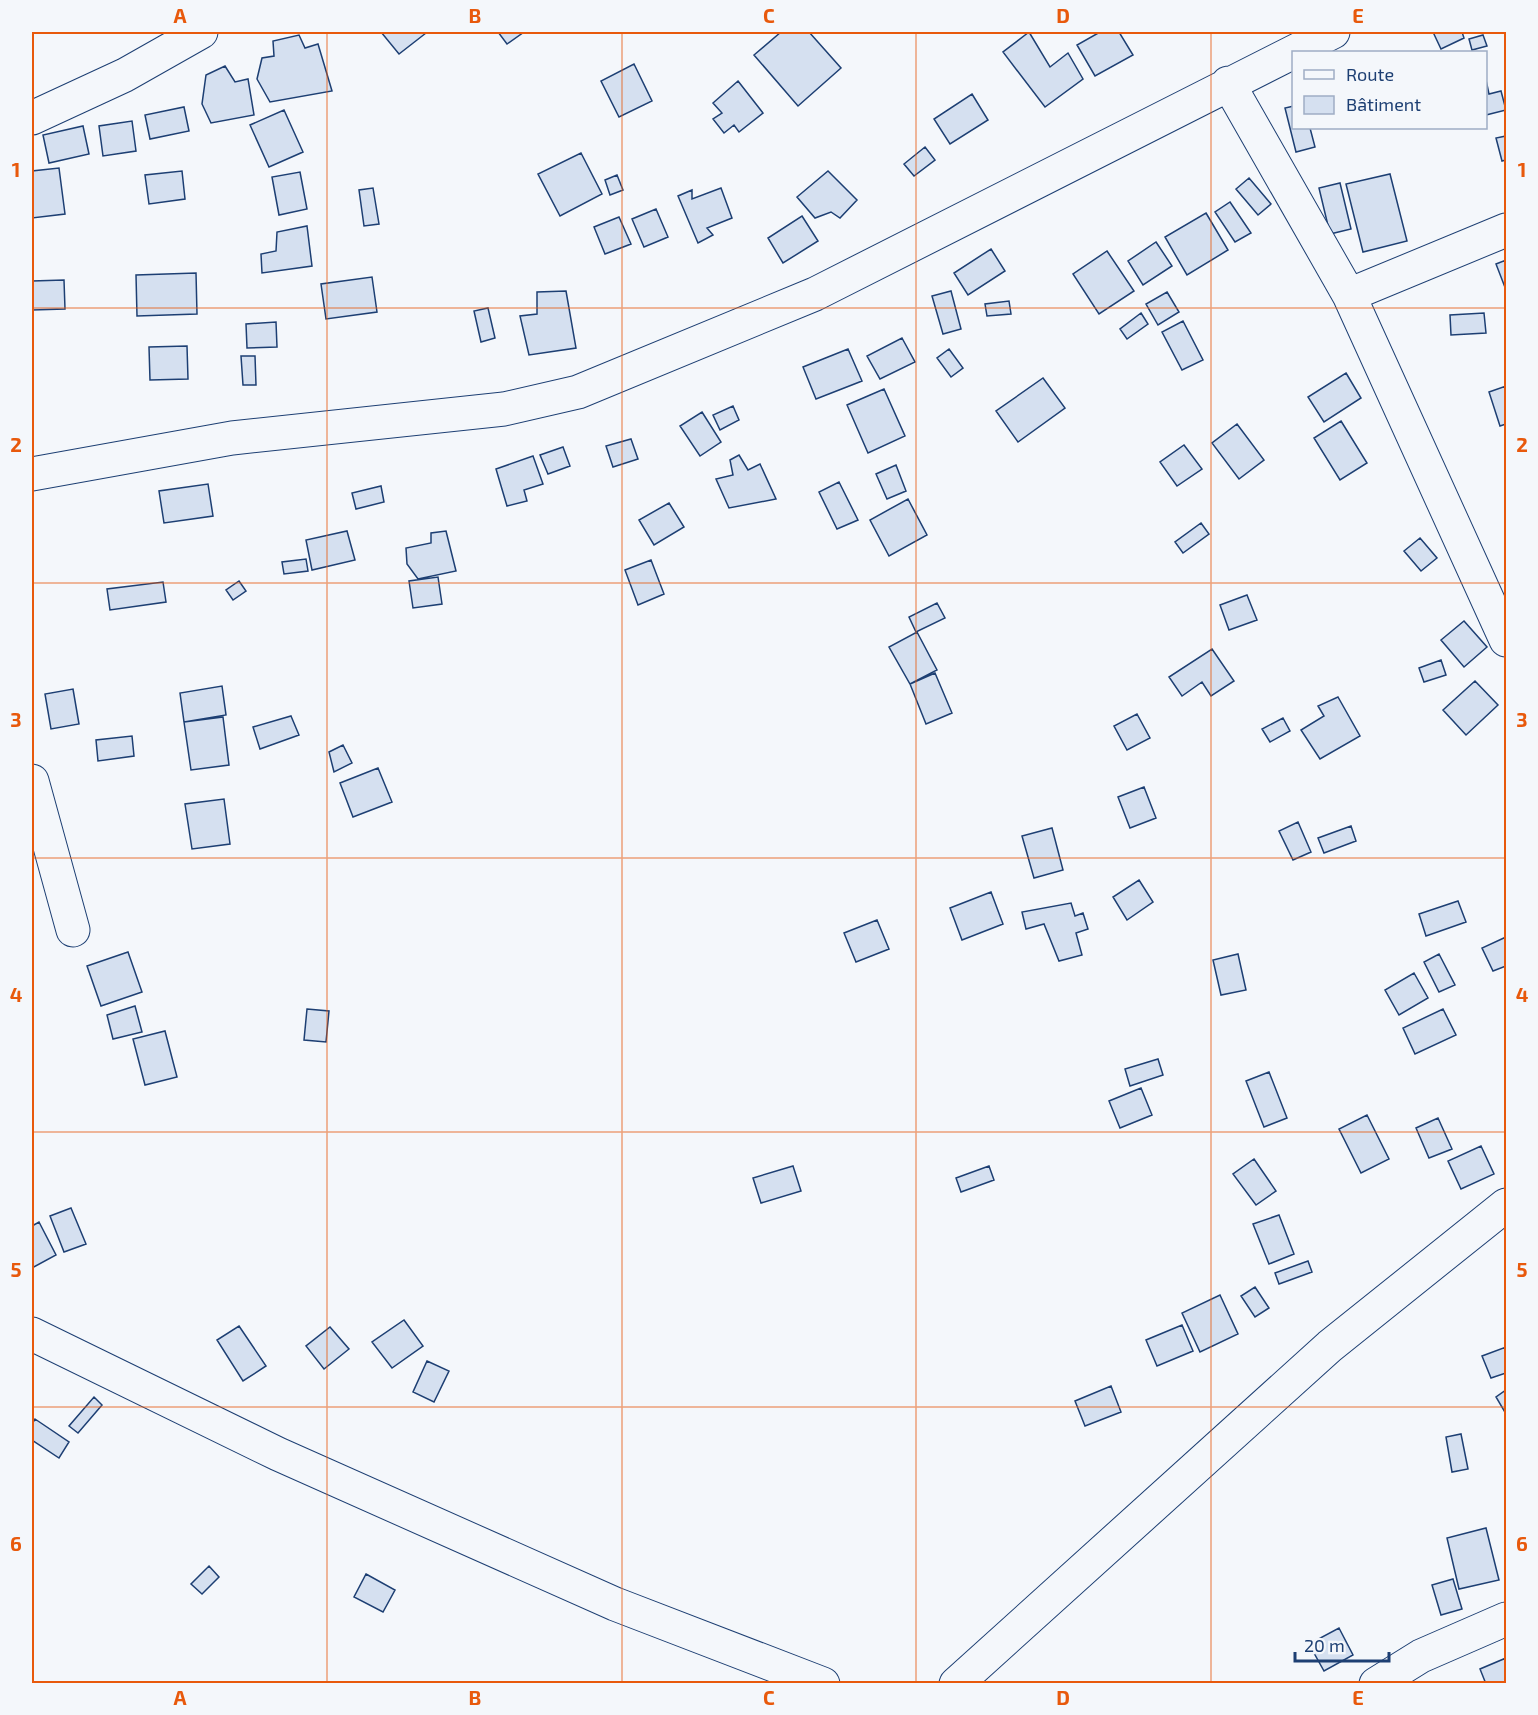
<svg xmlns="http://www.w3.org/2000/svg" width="1538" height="1715" font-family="'Exo 2',sans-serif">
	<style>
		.building { fill: #d5e0f0; stroke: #1d3f73; stroke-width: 1.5 }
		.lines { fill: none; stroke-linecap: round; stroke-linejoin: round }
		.minor-casing { stroke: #1d3f73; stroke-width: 35 }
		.minor { stroke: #f4f7fb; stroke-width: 33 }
		.grid { fill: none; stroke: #e8590c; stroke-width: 1.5; stroke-opacity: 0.55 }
		.neatline { fill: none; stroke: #e8590c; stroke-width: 2 }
		.grid-label { font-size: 20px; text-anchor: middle; font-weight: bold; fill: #e8590c }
	</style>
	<rect width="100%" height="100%" fill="#f4f7fb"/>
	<path class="building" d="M381,32H425L426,33L399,54Z
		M498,32H524L507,44Z
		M781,32H809L841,68L798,106L754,55Z
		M1029,32L1050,67L1068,53L1083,79L1045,107L1003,52Z
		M1100,32H1119L1133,55L1095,76L1077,45Z
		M1433,32H1462L1464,38L1441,49Z
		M299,35L305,48L318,44L332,91L270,102L257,79L262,58L274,56L273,41Z
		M1483,35L1487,46L1472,50L1469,39Z
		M634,64L652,101L619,117L601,81Z
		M225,66L235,82L248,79L254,115L211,123L202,104L206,75Z
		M1486,80L1489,94L1501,91L1506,110L1486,115Z
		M738,81L763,113L739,132L734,125L724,133L713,119L722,113L713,103Z
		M972,94L988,120L950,144L934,119Z
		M1294,106V128H1310L1315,147L1296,152L1285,108Z
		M184,107L189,131L150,139L145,115Z
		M284,110L303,152L269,167L250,125Z
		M132,121L136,151L103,156L99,126Z
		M83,126L89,154L49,163L43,135Z
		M1506,136V160L1502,161L1496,138Z
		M925,147L935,160L914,176L904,164Z
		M581,153L602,194L560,216L538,174Z
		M59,168L65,214L32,218V171Z
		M182,171L185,199L149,204L145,175Z
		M828,171L857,200L840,218L831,212L815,218L797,197Z
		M300,172L307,209L279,215L272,177Z
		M1390,174L1407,241L1363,252L1346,184Z
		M617,175L623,190L610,195L605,180Z
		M1249,178L1271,204L1258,215L1236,189Z
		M1340,183L1351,229L1330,234L1319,188Z
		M373,188L379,224L364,226L359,190Z
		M721,188L732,218L707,228L713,235L698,243L678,196L692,190V199Z
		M1230,202L1251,233L1235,242L1215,212Z
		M656,209L668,237L644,247L632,219Z
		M1206,213L1228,250L1187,275L1165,237Z
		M802,216L818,241L783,263L768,238Z
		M619,217L631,244L605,254L594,227Z
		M307,226L312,266L262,273L261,254L276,251L277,232Z
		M1156,242L1172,266L1143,285L1128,261Z
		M991,249L1005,271L968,295L954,273Z
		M1107,251L1134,291L1099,314L1073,274Z
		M1506,260V290L1496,264Z
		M196,273L197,314L137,316L136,275Z
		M372,277L377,312L326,319L321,284Z
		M64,280L65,309L32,310V281Z
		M566,291L576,348L529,355L520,316L537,314V292Z
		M951,291L961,329L943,334L932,296Z
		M1167,292L1179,312L1158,325L1146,304Z
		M1009,301L1011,314L987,316L985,304Z
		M488,308L495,338L481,342L474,311Z
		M1141,313L1148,324L1127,339L1120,329Z
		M1484,313L1486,333L1451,335L1450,315Z
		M1183,321L1203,360L1182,370L1162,332Z
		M276,322L277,347L247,348L246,324Z
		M902,338L915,362L880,379L867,356Z
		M187,346L188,379L150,380L149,347Z
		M848,349L862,381L816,399L803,367Z
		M949,349L963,368L951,377L937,358Z
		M241,356H255L256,385H243Z
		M1346,373L1361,398L1324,422L1308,397Z
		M1043,378L1065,408L1018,442L996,411Z
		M1506,386V424L1500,426L1489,392Z
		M884,389L905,436L868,453L847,405Z
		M733,406L739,420L720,430L713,415Z
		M702,412L721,442L700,456L680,426Z
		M1341,421L1367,463L1340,480L1314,438Z
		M1237,424L1264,460L1239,479L1212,443Z
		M631,439L638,459L613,467L606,446Z
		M1184,445L1202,469L1177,486L1160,462Z
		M563,447L570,466L548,474L540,455Z
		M739,455L748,470L760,464L776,499L729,508L716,479L733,475L730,460Z
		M533,456L543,484L524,490L527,501L507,506L496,469Z
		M896,465L906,491L887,499L876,474Z
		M839,482L858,520L837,529L819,492Z
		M208,484L213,516L164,523L159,491Z
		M381,486L384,502L356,509L352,493Z
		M908,499L927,535L889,556L870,520Z
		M669,503L684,527L654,545L639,520Z
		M1201,523L1209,534L1183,553L1175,542Z
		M347,531L355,560L312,570L306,540Z
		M446,531L456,571L418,579L407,564L406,548L431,543V533Z
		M1420,538L1437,558L1421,571L1404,551Z
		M306,559L308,571L284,574L282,562Z
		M651,560L664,594L638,605L625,570Z
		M438,577L442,604L413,608L409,581Z
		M239,581L246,591L233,600L226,590Z
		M163,582L166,602L110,610L107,589Z
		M1247,595L1257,620L1229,630L1220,605Z
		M937,603L945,618L916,632L909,617Z
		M1464,621L1487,647L1464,667L1441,640Z
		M917,632L937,670L910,684L889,647Z
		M1212,649L1234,681L1211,696L1202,682L1182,696L1169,677Z
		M1441,660L1446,675L1424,682L1419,668Z
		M935,673L952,713L926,724L910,684Z
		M1475,681L1498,705L1466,735L1443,710Z
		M222,686L226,715L184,722L180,693Z
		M73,689L79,724L51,729L45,694Z
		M1338,697L1360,736L1320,759L1301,730L1324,716L1318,706Z
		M1137,714L1150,738L1127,750L1114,726Z
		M291,716L299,735L260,749L253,727Z
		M223,717L229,765L191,770L184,722Z
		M1283,718L1290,731L1270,742L1262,729Z
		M132,736L134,756L98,761L96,740Z
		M343,745L352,763L334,772L329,752Z
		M378,768L392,802L353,817L340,783Z
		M1144,787L1156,818L1130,828L1118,797Z
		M224,799L230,844L192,849L185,804Z
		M1298,822L1311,852L1293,860L1279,831Z
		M1351,826L1356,841L1324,853L1318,838Z
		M1052,828L1063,870L1034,878L1022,836Z
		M1139,880L1153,902L1127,920L1113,897Z
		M991,892L1003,924L962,940L950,908Z
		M1458,901L1466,922L1426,936L1419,914Z
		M1071,903L1075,916L1083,913L1088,929L1076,933L1082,955L1059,961L1044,924L1026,929L1022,912Z
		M877,920L889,949L856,962L844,933Z
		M1506,937V966L1493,971L1482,948Z
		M128,952L142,992L101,1006L87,966Z
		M1238,954L1246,990L1221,995L1213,960Z
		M1439,954L1455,985L1439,992L1424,962Z
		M1414,973L1428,998L1399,1015L1385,990Z
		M135,1006L142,1032L113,1039L107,1015Z
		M307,1009L329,1011L326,1042L304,1040Z
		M1443,1009L1456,1035L1415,1054L1403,1028Z
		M165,1031L177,1077L145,1085L133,1039Z
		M1158,1059L1163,1075L1130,1086L1125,1069Z
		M1269,1072L1287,1118L1264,1127L1246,1081Z
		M1141,1088L1152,1115L1120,1128L1109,1101Z
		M1367,1115L1389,1159L1361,1173L1339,1129Z
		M1438,1118L1452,1149L1429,1158L1416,1128Z
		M1481,1146L1494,1174L1461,1189L1448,1161Z
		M1254,1159L1276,1191L1256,1205L1233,1174Z
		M793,1166L801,1191L761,1203L753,1178Z
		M989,1166L994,1180L961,1192L956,1178Z
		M71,1208L86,1244L64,1252L50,1216Z
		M1279,1215L1294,1254L1269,1264L1253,1224Z
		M39,1222L56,1255L32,1268V1226Z
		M1308,1261L1312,1272L1279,1284L1275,1273Z
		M1255,1287L1269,1308L1255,1317L1241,1296Z
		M1220,1295L1238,1334L1200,1352L1182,1313Z
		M404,1320L423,1346L392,1368L372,1342Z
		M1182,1325L1193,1351L1157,1366L1146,1340Z
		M239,1326L266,1366L243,1381L217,1340Z
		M330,1327L349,1349L324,1369L306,1346Z
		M1506,1347V1373L1491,1378L1482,1356Z
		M427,1361L449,1371L434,1402L413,1392Z
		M1111,1386L1121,1412L1085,1426L1075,1401Z
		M1506,1390V1414L1496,1397Z
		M94,1397L102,1405L78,1433L69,1426Z
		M35,1419L69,1442L59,1458L32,1440V1424Z
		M1461,1434L1468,1469L1452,1472L1446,1437Z
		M1486,1528L1499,1580L1459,1589L1447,1538Z
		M209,1566L219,1577L202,1594L191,1584Z
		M366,1574L395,1590L383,1612L354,1597Z
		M1453,1579L1462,1609L1441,1615L1432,1585Z
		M1339,1628L1353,1655L1324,1671L1309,1644Z
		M1506,1658V1684H1486L1480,1669Z"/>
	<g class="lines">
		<g class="minor-casing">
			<path id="minor" d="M1228,83L1349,295L1506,640
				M32,118L125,75L201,32
				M1349,295L1506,230
				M32,474L232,438L504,409L578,392L815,294L1333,32
				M32,781L73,930
				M32,1334L278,1454L615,1604L823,1684
				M956,1684L1330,1346L1506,1205
				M1376,1684L1421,1656L1506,1619"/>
		</g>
		<use href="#minor" class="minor"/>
	</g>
	<path class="grid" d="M327,32V1684M622,32V1684M916,32V1684M1211,32V1684M32,308H1506M32,583H1506M32,858H1506M32,1132H1506M32,1407H1506"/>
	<rect width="1538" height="1715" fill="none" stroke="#f4f7fb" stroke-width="66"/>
	<rect x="1292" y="51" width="195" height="78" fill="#f4f7fb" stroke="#9eadc5" stroke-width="1.5"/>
	<rect x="1304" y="70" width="30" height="9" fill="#f4f7fb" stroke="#9eadc5" stroke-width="1.5"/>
	<text x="1346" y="81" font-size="18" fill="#1d3f73">Route</text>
	<rect x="1304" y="96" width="30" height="18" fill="#d5e0f0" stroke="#9eadc5" stroke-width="1.5"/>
	<text x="1346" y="111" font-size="18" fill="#1d3f73">Bâtiment</text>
	<path d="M1295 1652v9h94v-9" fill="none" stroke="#1d3f73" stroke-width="3"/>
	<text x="1304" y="1652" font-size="18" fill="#1d3f73" stroke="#f4f7fb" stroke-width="4.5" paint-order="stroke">20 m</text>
	<rect x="33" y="33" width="1472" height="1649" class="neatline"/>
	<g class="grid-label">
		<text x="180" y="23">A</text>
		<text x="475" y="23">B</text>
		<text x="769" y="23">C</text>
		<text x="1063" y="23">D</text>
		<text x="1358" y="23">E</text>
		<text x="16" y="177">1</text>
		<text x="1522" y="177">1</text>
		<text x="16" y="452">2</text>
		<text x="1522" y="452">2</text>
		<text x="16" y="727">3</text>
		<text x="1522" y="727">3</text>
		<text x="16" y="1002">4</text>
		<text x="1522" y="1002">4</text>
		<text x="16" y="1277">5</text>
		<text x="1522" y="1277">5</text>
		<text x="16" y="1551">6</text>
		<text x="1522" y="1551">6</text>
		<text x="180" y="1705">A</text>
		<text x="475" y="1705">B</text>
		<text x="769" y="1705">C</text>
		<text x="1063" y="1705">D</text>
		<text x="1358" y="1705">E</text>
	</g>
</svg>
